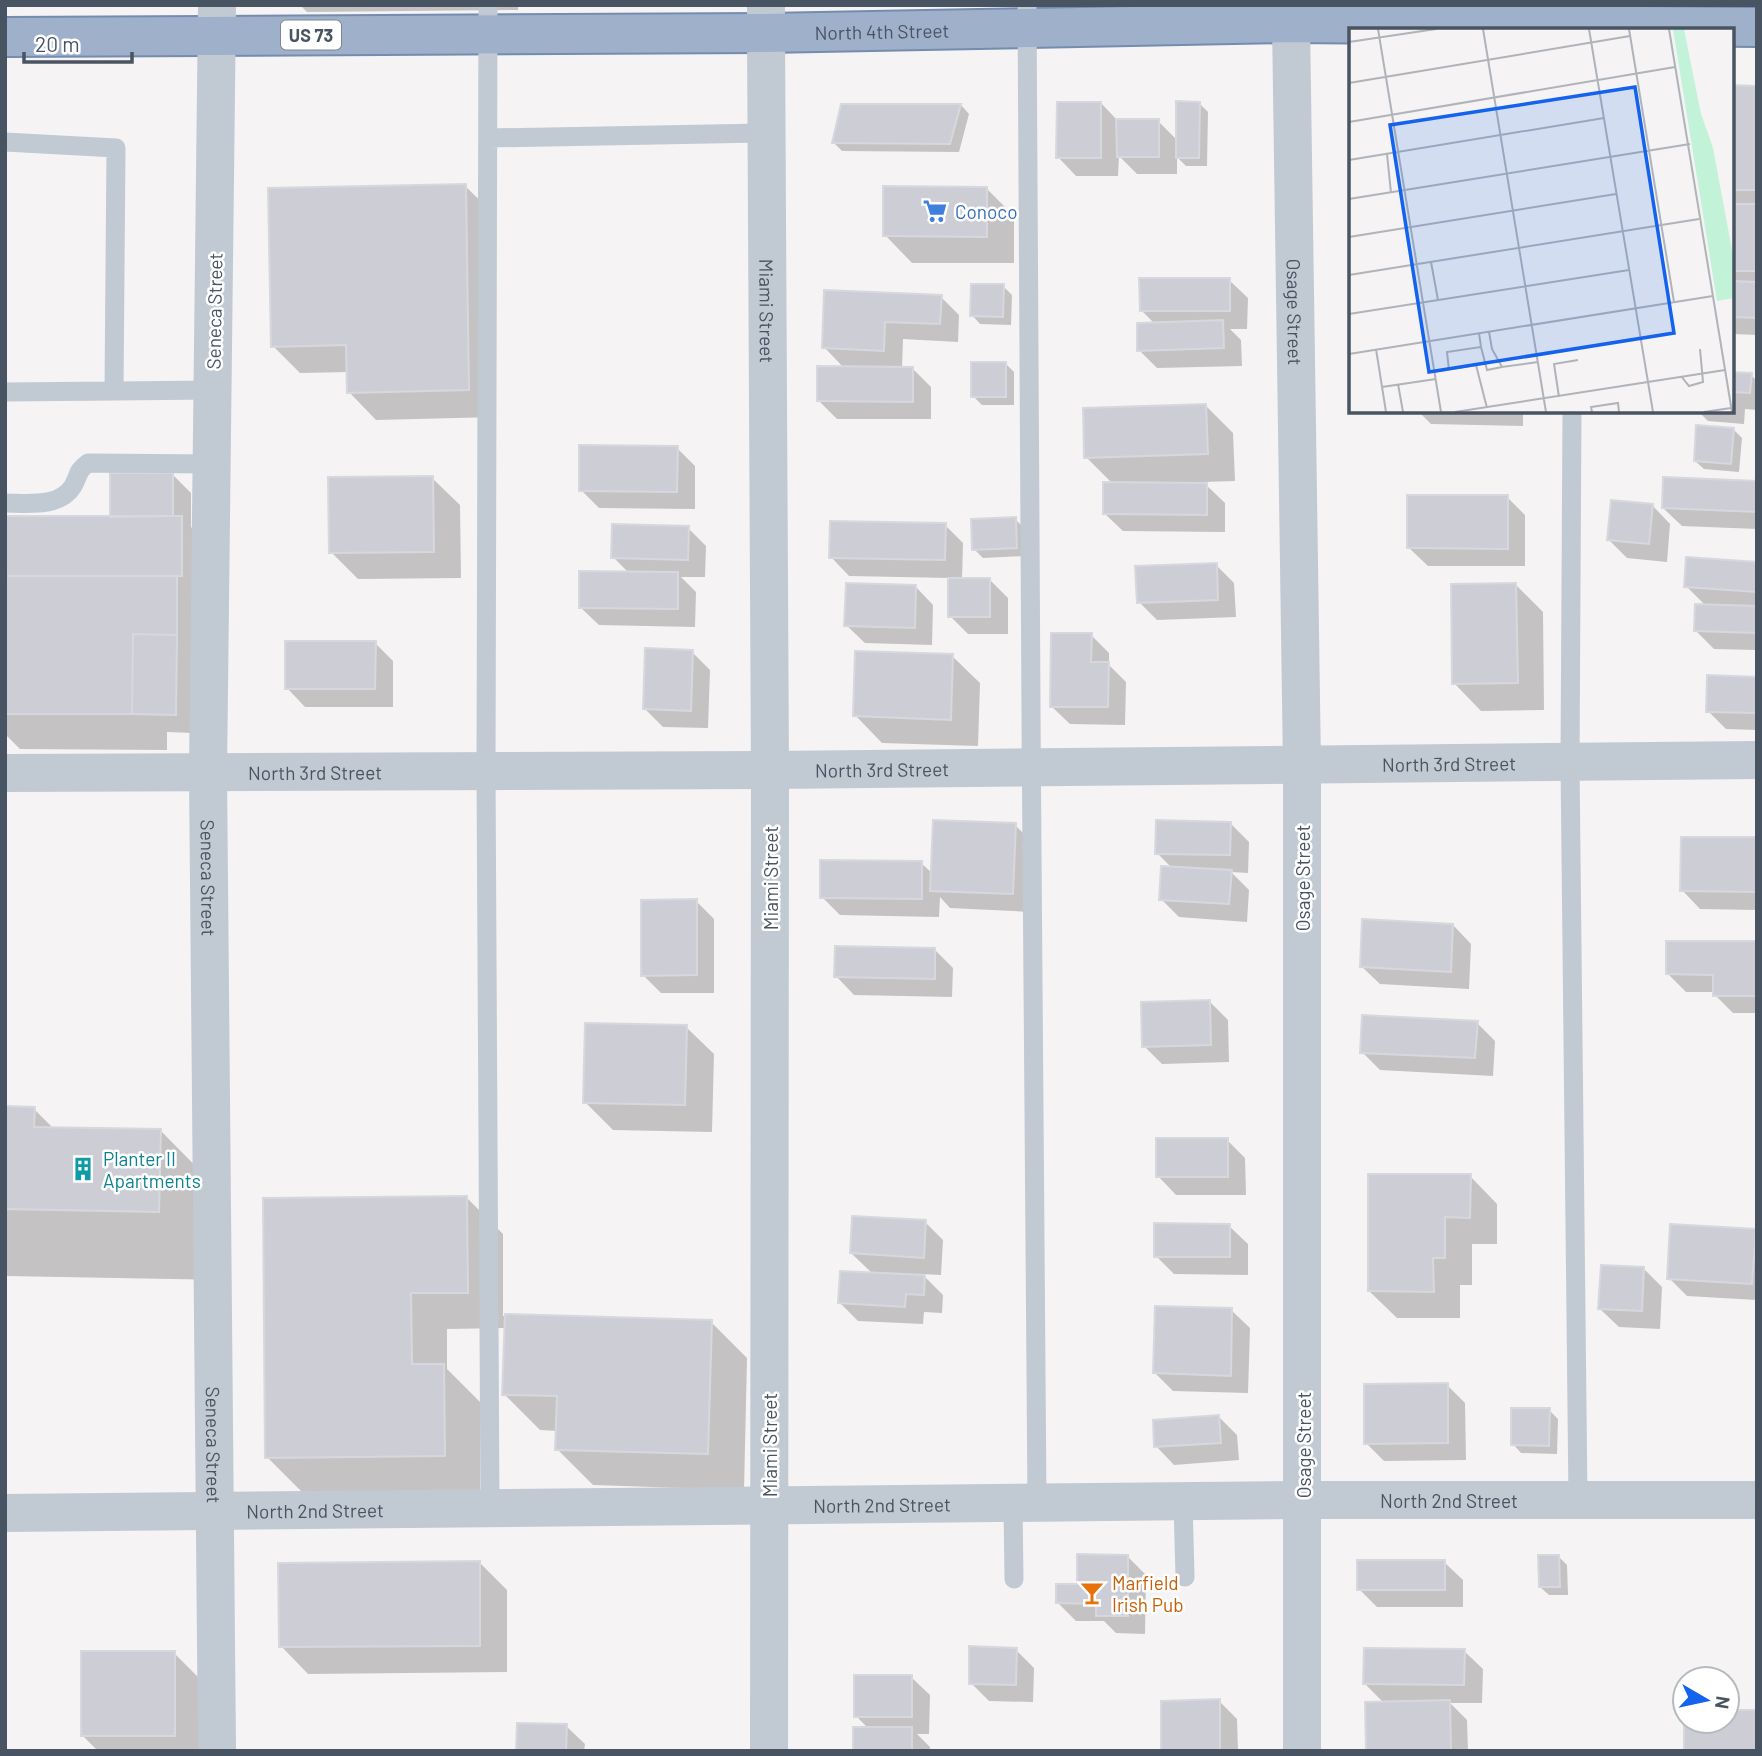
<svg xmlns="http://www.w3.org/2000/svg" width="1762" height="1756" font-family="Barlow,sans-serif">
	<style>
		.shadow { fill: #0003 }
		.building { fill: #cdced5; stroke: #d7d8de; stroke-width: 2 }
		.lines { fill: none; stroke-linecap: round; stroke-linejoin: round }
		.trunk-casing { stroke: #748caf; stroke-width: 42 }
		.service { stroke: #c1c9d2; stroke-width: 19 }
		.minor { stroke: #c1c9d2; stroke-width: 38 }
		.tertiary { stroke: #c1c9d2; stroke-width: 38 }
		.trunk { stroke: #9eb0ca; stroke-width: 38 }
		.labels { text-anchor: middle; dominant-baseline: central; stroke-width: 5; stroke-linejoin: round; paint-order: stroke }
		.shield { fill: #fff; stroke: #808791; stroke-width: 2 }
		.shield-label { font-size: 18px; font-weight: bold; fill: #495462 }
		.street-label { font-size: 19px; fill: #495462; stroke: #fff }
		.shop-label { font-size: 19px; fill: #366cbe; stroke: #fff; text-anchor: start }
		.culture-label { font-size: 19px; fill: #0d838f; stroke: #fff; text-anchor: start }
		.food-label { font-size: 19px; fill: #c56008; stroke: #fff; text-anchor: start }
		.inset-road { fill: none; stroke: #b0b3b9; stroke-width: 2 }
		.view { fill: #1463ee; fill-opacity: 0.15; stroke: #1463ee; stroke-width: 3.5 }
		.inset-edge { fill: none; stroke: #495462; stroke-width: 3.5 }
	</style>
	<rect width="100%" height="100%" fill="#f5f3f3"/>
	<path class="shadow" d="M300,5H518V10L307,12Z
		M1732,87H1757V335L1732,334Z
		M1101,103L1118,121H1158L1177,140L1199,103L1208,112L1207,166H1186L1177,157V174H1137L1119,156L1118,176H1076L1058,157Z
		M961,105L969,114L959,152L842,151L834,143L843,106Z
		M465,186L493,213L496,417L376,420L349,392L348,372L300,373L273,346Z
		M987,189L1014,216V263H912L885,235Z
		M1229,280L1248,298L1247,329H1230L1241,340L1242,366L1157,368L1139,350L1155,324L1141,310Z
		M1003,286L1012,295L1011,325L980,324L972,315Z
		M941,297L959,315L958,342L903,339L902,368H912L931,387V419H837L819,401L844,368L824,347Z
		M1005,363L1014,372V405H982L973,396Z
		M1732,374L1751,375L1757,381V410L1745,409L1744,424L1708,421L1698,411H1732Z
		M1206,406L1233,433L1235,481L1203,482L1225,503V532L1123,531L1104,513L1113,484L1086,457Z
		M1418,411H1523V426L1431,424Z
		M1733,429L1742,438L1739,472L1704,469L1695,461Z
		M677,448L695,466V509L599,508L581,490Z
		M173,475L191,493V527L209,545L193,733L167,732V750L20,749L5,734V517L112,518Z
		M432,478L460,505L461,578L358,579L331,552Z
		M1757,483V529L1682,526L1663,508Z
		M1507,497L1525,515V566H1428L1409,548Z
		M1652,505L1670,524L1667,562L1627,558L1609,540Z
		M1015,519L1024,528L1025,556L983,558L974,549Z
		M945,525L963,543L962,580H990L1008,598V634H968L950,616V578L849,576L831,557Z
		M688,528L706,546L705,577H681L696,592L695,627L599,625L580,607L629,573L613,557Z
		M1757,563V650L1714,649L1696,631L1706,606L1686,586Z
		M1216,565L1234,583L1236,617L1157,620L1139,602Z
		M1516,585L1543,612L1544,710L1481,711L1454,683Z
		M915,586L933,605L932,645L865,643L846,625Z
		M1091,635L1109,653V665L1126,682L1125,725L1070,724L1051,706Z
		M375,643L393,661V707H305L287,688Z
		M692,652L710,670L708,728L663,727L645,709Z
		M952,656L980,683L978,746L882,743L855,715Z
		M1757,678V730L1726,729L1708,711Z
		M1231,824L1249,842L1248,873L1231,872L1249,890L1247,922L1179,917L1161,899L1172,868L1157,853Z
		M1015,825L1033,843L1031,912L950,908L940,897L939,917L840,915L822,897L921,863L933,874Z
		M1757,839V910L1700,909L1682,890Z
		M696,901L714,919V993H661L643,975Z
		M1453,925L1471,944L1469,989L1380,984L1361,966Z
		M1757,943V1013H1733L1715,995V992H1686L1668,974Z
		M935,950L953,968L952,997L854,995L836,976Z
		M1209,1001L1228,1020L1229,1062L1162,1064L1144,1046Z
		M1477,1023L1495,1041L1493,1076L1380,1070L1362,1052Z
		M686,1027L714,1054L712,1132L613,1130L585,1102Z
		M5,1108L34,1109L54,1129L160,1130L229,1200L228,1280L5,1276Z
		M1227,1140L1245,1158L1246,1195H1176L1158,1176Z
		M1470,1176L1497,1204V1244H1472V1285H1460V1318H1397L1369,1291Z
		M466,1197L503,1234V1316L711,1322L747,1358L744,1490L593,1485L557,1449L558,1431L540,1430L504,1394L506,1328L447,1329V1369L480,1402V1491L303,1493L267,1457Z
		M925,1222L943,1240L941,1275L922,1274L943,1295L942,1313L924,1312L923,1324L858,1321L840,1303L873,1274L851,1253Z
		M1229,1226L1248,1244V1275L1174,1274L1156,1256Z
		M1755,1230L1757,1232V1300L1687,1296L1669,1278Z
		M1644,1269L1662,1287L1660,1329L1619,1327L1600,1309Z
		M1231,1310L1250,1328L1248,1393L1173,1391L1155,1373Z
		M1447,1385L1465,1403L1466,1460L1384,1461L1366,1443Z
		M1549,1410L1558,1419L1557,1454L1521,1453L1513,1444Z
		M1219,1417L1237,1435L1239,1460L1174,1465L1156,1446Z
		M1127,1556L1146,1575L1145,1634L1116,1633L1104,1621H1076L1058,1603L1079,1585Z
		M1558,1556L1567,1565L1568,1595H1549L1540,1587Z
		M1444,1562L1463,1580V1607H1377L1359,1589Z
		M480,1563L507,1590V1672L308,1674L281,1646Z
		M1016,1650L1034,1668L1033,1702L989,1701L971,1683Z
		M1464,1651L1483,1669L1482,1703H1450L1467,1720L1468,1751H1368L1385,1704L1365,1684Z
		M174,1653L201,1680V1751H98L83,1736Z
		M911,1677L930,1695L929,1734H917L930,1747V1751H855L869,1729L856,1716Z
		M1727,1692L1738,1703V1712L1757,1751L1686,1721H1727Z
		M1219,1701L1237,1719L1238,1751H1163Z
		M566,1726L585,1744L584,1751H518Z"/>
	<path class="building" d="M1732,85L1757,86V190H1732Z
		M1176,101L1200,102L1199,158H1176Z
		M1057,102H1101V158H1056Z
		M841,104H961L950,144L832,143Z
		M1116,119H1159V157H1117Z
		M466,184L469,390L347,393L346,345L271,347L268,188Z
		M883,186L987,187V237L883,236Z
		M1732,204H1757V271H1732Z
		M1139,278H1230V311H1140Z
		M1732,281L1757,282V318L1732,317Z
		M971,284H1004L1003,317L970,316Z
		M824,290L942,295L940,324L885,322L884,351L822,348Z
		M1223,320L1224,348L1137,351V323Z
		M971,362H1006V397H971Z
		M817,366L913,367V402L817,401Z
		M1732,372L1752,373L1750,393L1732,392Z
		M1206,404L1208,454L1084,458L1083,408Z
		M1696,425L1734,428L1731,464L1694,461Z
		M579,445L678,446L677,492L579,491Z
		M110,473H173V516L110,517Z
		M433,476L434,552L329,553L328,477Z
		M1663,477L1757,481V512L1662,508Z
		M1103,482L1207,483V515L1103,514Z
		M1407,495H1508V549L1407,548Z
		M1611,500L1653,504L1649,544L1607,540Z
		M5,516H182V576H5Z
		M1016,517L1017,548L972,550L971,519Z
		M830,521L946,523L945,560L829,558Z
		M612,524L689,526L688,560L611,558Z
		M1686,557L1757,562V592L1684,587Z
		M1217,563L1218,600L1137,603L1135,566Z
		M579,571L678,572V609L579,608Z
		M5,576H177V635L133,634L132,714H5Z
		M948,578H990V617H948Z
		M846,583L916,585L915,628L844,626Z
		M1516,583L1518,683L1452,684L1451,584Z
		M1695,604L1757,606V633L1694,631Z
		M1051,633H1092L1091,662H1109L1108,707H1050Z
		M133,634L177,635L176,715L132,714Z
		M285,641H376L375,689H285Z
		M645,648L693,650L691,711L643,709Z
		M855,651L953,654L951,720L853,716Z
		M1707,675L1757,677V713L1706,712Z
		M933,820L1016,823L1013,894L930,891Z
		M1156,820L1231,822L1230,855L1155,854Z
		M1681,837H1757V892L1680,891Z
		M820,860L922,861V899L820,898Z
		M1161,866L1232,870L1229,904L1159,900Z
		M697,899V975L641,976V900Z
		M1362,919L1453,924L1451,972L1360,967Z
		M1666,941H1757V996H1713V975L1666,974Z
		M835,946L935,948V979L834,977Z
		M1210,1000L1211,1045L1142,1047L1141,1002Z
		M1362,1015L1478,1021L1475,1058L1360,1053Z
		M585,1023L687,1025L685,1105L583,1103Z
		M5,1106L35,1107L34,1127L161,1129L159,1212L5,1209Z
		M1156,1138H1228V1177H1156Z
		M1368,1174H1471L1470,1218L1445,1217V1258H1433L1434,1292L1368,1291Z
		M467,1196L468,1293H411L412,1364H444L445,1456L265,1458L263,1198Z
		M852,1216L926,1220L924,1258L850,1253Z
		M1154,1223L1230,1224V1257H1154Z
		M1670,1224L1756,1229L1752,1284L1667,1279Z
		M1601,1265L1644,1267L1642,1311L1598,1309Z
		M840,1271L925,1275L924,1295L906,1294L905,1307L838,1303Z
		M1155,1306L1232,1308L1231,1376L1153,1373Z
		M505,1314L712,1320L708,1454L555,1450L557,1396L502,1395Z
		M1448,1383V1443L1364,1444V1384Z
		M1511,1408H1550L1549,1446L1511,1445Z
		M1219,1415L1221,1443L1154,1447L1153,1420Z
		M1077,1554L1128,1555V1616H1096V1604L1056,1603V1584H1077Z
		M1538,1555H1559L1560,1587H1539Z
		M1357,1560H1445V1590H1357Z
		M480,1561V1646L279,1647L278,1563Z
		M969,1646L1017,1648L1016,1685L969,1684Z
		M1364,1648L1465,1649L1464,1685L1363,1684Z
		M81,1651H175V1736H81Z
		M854,1675H912V1717H854Z
		M1684,1682L1685,1721H1727V1710H1757V1751H1684Z
		M1220,1699V1751H1161V1701Z
		M1450,1700L1451,1751H1366L1365,1702Z
		M517,1723L567,1724L566,1751H516Z
		M853,1727H912V1751H853Z"/>
	<g class="lines">
		<g class="trunk-casing">
			<g id="trunk">
				<path id="s6" d="M5,37L766,33L1291,23L1757,27"/>
			</g>
		</g>
		<path class="service" d="M488,5L486,771L490,1509
			M1027,5C1028,504 1034,1004 1037,1503
			M488,138L766,133
			M5,142L116,148L114,391L213,390
			M5,392L114,391
			M1572,411L1570,762L1578,1500
			M5,503C27,503 60,508 73,486C80,474 76,472 88,463L212,464
			M1183,1501L1185,1577
			M1013,1503L1014,1579"/>
		<g class="minor">
			<path id="s1" d="M217,5L208,773L217,1751"/>
			<path id="s2" d="M1291,23L1302,766V1751"/>
			<path id="s3" d="M766,33L770,770L769,1751"/>
			<path id="s4" d="M5,1513L1303,1500H1757"/>
		</g>
		<g class="tertiary">
			<path d="M766,5V33"/>
			<path id="s5" d="M5,773L770,770L1757,760"/>
		</g>
		<use href="#trunk" class="trunk"/>
	</g>
	<defs>
		<g id="supermarket-bare" transform="scale(1.89)"><path d="M-6-5.5h2.5l.6 2H6L4.5 2H-2.5L-4.4-4H-6ZM-1.5 3.2a1.3 1.3 0 1 0 .1 0ZM3 3.2a1.3 1.3 0 1 0 .1 0Z" fill="#3f7fe0" stroke="#fff" stroke-width="2.5" paint-order="stroke"/></g>
		<g id="building-bare" transform="scale(1.89)"><path d="M-4-6H4V6H1V3H-1V6H-4ZM-2.5-4.3h1.7v1.8h-1.7ZM.8-4.3h1.7v1.8H.8ZM-2.5-1h1.7V.8h-1.7ZM.8-1h1.7V.8H.8Z" fill="#0f9aa8" stroke="#fff" stroke-width="2.5" paint-order="stroke"/></g>
		<g id="bar-bare" transform="scale(1.89)"><path d="M-6-5H6L.8 .8V4.5H3.5V6h-7V4.5H-.8V.8Z" fill="#e8710a" stroke="#fff" stroke-width="2.5" paint-order="stroke"/></g>
	</defs>
	<g fill-rule="evenodd">
		<use href="#supermarket-bare" x="935" y="211"/>
		<use href="#building-bare" x="83" y="1169"/>
		<use href="#bar-bare" x="1092" y="1593"/>
	</g>
	<g class="labels">
		<rect class="shield" x="281" y="20.5" width="60" height="29" rx="5"/>
		<g class="shield-label">
			<text x="311" y="35">US 73</text>
		</g>
		<g class="street-label">
			<text stroke="none"><textPath href="#s6" startOffset="877">North 4th Street</textPath></text>
			<text transform="translate(214 311) rotate(-89)">Seneca Street</text>
			<text stroke="none"><textPath href="#s3" startOffset="278">Miami Street</textPath></text>
			<text stroke="none"><textPath href="#s2" startOffset="289">Osage Street</textPath></text>
			<text stroke="none"><textPath href="#s5" startOffset="1444">North 3rd Street</textPath></text>
			<text stroke="none"><textPath href="#s5" startOffset="877">North 3rd Street</textPath></text>
			<text stroke="none"><textPath href="#s5" startOffset="310">North 3rd Street</textPath></text>
			<text stroke="none"><textPath href="#s1" startOffset="873">Seneca Street</textPath></text>
			<text transform="translate(770 878) rotate(-90)">Miami Street</text>
			<text transform="translate(1302 878) rotate(-90)">Osage Street</text>
			<text stroke="none"><textPath href="#s1" startOffset="1440">Seneca Street</textPath></text>
			<text transform="translate(769 1445) rotate(-90)">Miami Street</text>
			<text transform="translate(1303 1445) rotate(-90)">Osage Street</text>
			<text stroke="none"><textPath href="#s4" startOffset="1444">North 2nd Street</textPath></text>
			<text stroke="none"><textPath href="#s4" startOffset="877">North 2nd Street</textPath></text>
			<text stroke="none"><textPath href="#s4" startOffset="310">North 2nd Street</textPath></text>
		</g>
		<g class="shop-label">
			<text x="955" y="211">Conoco</text>
		</g>
		<g class="culture-label">
			<text x="103" y="1158">Planter II<tspan x="103" dy="22">Apartments</tspan></text>
		</g>
		<g class="food-label">
			<text x="1112" y="1582">Marfield<tspan x="1112" dy="22">Irish Pub</tspan></text>
		</g>
	</g>
	<g transform="translate(1349 28)">
		<rect width="385" height="385" fill="#f5f3f3"/>
		<path d="M324,1H335L352,86L364,120L385,233V270L368,273Z" fill="#c2f2d8"/>
		<path class="inset-road" d="M29,1L92,384M134,1L197,384M240,1L304,384M280,1L325,274M320,1L383,384M0,14L87,1M0,55L281,8M0,94L326,39M38,126L42,165M0,132L255,90M0,171L341,116M0,209L267,166M82,234L89,272M0,247L350,191M0,286L280,242M140,304L143,321L153,339L189,334M132,319L138,342L153,339M27,321L37,384M0,326L364,268M100,342L98,324L132,319L130,305M85,344L127,337L138,380M332,348L340,358L354,354L351,321M49,356L54,384M33,359L87,351M210,369L205,336L229,332M106,384L376,342M243,384L242,379L269,375L270,384M355,384L382,380"/>
		<path class="view" d="M286,59L325,305L80,344L41,97Z"/>
		<rect width="385" height="385" class="inset-edge"/>
	</g>
	<rect width="1762" height="1756" fill="none" stroke="#495462" stroke-width="14"/>
	<g transform="translate(1706 1700) rotate(99)"><circle r="33" fill="#ffffff" stroke="#b6bbc0" stroke-width="2"/>
	<path d="M0-5L12 26L0 18L-12 26Z" fill="#1463ee"/>
	<text y="-10" font-size="19" font-weight="bold" text-anchor="middle" fill="#495462">N</text>
	</g>
	<path d="M24 52v10h108v-10" fill="none" stroke="#495462" stroke-width="3.5"/>
	<text x="35" y="52" font-size="21" fill="#495462" stroke="#ffffff" stroke-width="5" paint-order="stroke">20 m</text>
</svg>
